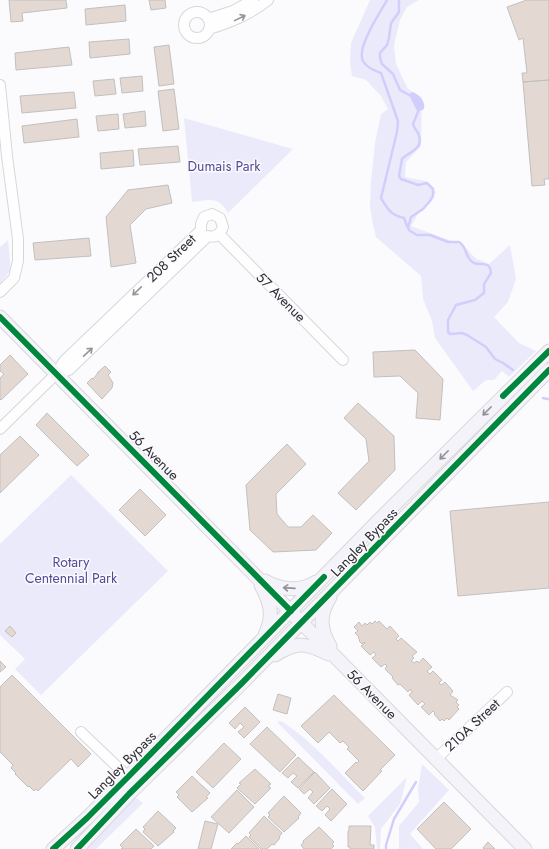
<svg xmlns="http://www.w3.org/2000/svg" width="549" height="849" font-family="Jost,sans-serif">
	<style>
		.green { fill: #ebeafb }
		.water { fill: #d2cefb }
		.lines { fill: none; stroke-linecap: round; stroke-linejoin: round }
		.stream { stroke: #d2cefb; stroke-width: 2.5 }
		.building { fill: #e4d8d2; stroke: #c1c0bf }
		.minor-casing { stroke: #d7d7da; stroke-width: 12 }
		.major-casing { stroke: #d8d8d9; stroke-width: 15 }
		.minor { stroke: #fefeff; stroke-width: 10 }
		.major { stroke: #f4f3f9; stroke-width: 13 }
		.cycleway-casing { stroke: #fafafe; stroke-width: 8 }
		.cycleway { stroke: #00873e; stroke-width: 6 }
		.oneway { stroke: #969698 }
		.oneway2 { stroke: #929196 }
		.labels { text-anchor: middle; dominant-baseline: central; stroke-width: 3; stroke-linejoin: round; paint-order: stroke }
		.park-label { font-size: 14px; fill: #564995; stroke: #fafafe }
		.street-label { font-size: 14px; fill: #2f2f32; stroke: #fafafe }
	</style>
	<rect width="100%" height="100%" fill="#fbfbfd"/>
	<path class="green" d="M370,0H419L407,7L400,20L394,45L396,64L408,89L422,97L421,146L406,162L405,177L426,181L436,192L429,204L418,214L411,226L460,244L466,248L475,258L489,264L510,245L516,279L508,302L494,317L519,343L536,351L509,377L502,371L494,380H486L473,391L435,338L432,321L423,299L421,276L376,237L373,225L370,207L371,181L375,143L381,114L388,109L381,96L366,80L352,76L350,63L351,43Z
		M184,118L293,149L228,213C218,196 210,200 192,202Z
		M8,240L11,270L0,283V247Z
		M71,475L168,571L41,695L15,669L25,659L0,635V544Z
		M281,721C313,741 338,772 365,798L358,804L277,722Z
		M422,764L449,790L410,834L423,849H399V826L419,802L418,789Z
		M407,777L400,804L381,829L380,849H377L375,827L368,816Z
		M135,797L143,803L96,849H86Z"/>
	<path class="water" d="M412,92C419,94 426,102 424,109L420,111L416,109L409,95Z"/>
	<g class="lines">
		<path class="stream" d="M387,0C380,13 356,48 363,61C367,68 374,70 381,73L398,121L397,132L381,198C388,210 391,215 404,218L407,226
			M399,0V12L391,23L389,38L387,45L380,53V58L382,64L393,74L400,90L411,96
			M418,108V112L413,124C414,128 416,130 418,133C425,149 410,151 402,159L399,176L401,179L418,185L427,183L433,189V196L430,201L423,209L411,217L408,228L410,231L417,235H430L448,242H459C468,247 464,258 474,263C481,266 490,260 491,273L484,284V293L475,300L456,305L448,320V332L450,334L462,333L467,335L486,347L495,359L503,363L513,370
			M543,398L547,399H549
			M386,849V845L394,819L416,782"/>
	</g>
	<path class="building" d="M9,0H66L67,8L22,13L23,21L11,22Z
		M149,0H165L166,8L151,10Z
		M527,0H549V80L523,82L522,73H527L523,38L519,40L507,7Z
		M125,5L126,21L86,25L85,9Z
		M129,39L130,54L90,58L89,42Z
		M169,45L174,84L159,86L154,47Z
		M69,47L72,65L16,70L15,53Z
		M142,76L143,91L122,93L120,78Z
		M114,79L116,94L95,96L93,81Z
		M549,80V179H544L545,185L532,186L523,82Z
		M174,89L179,129L163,131L158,91Z
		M74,92L76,108L22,113L20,96Z
		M145,111L146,126L125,128L123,114Z
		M118,114L119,129L98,131L96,116Z
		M77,119L79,137L24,143L22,126Z
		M178,146L180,162L140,165L138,149Z
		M133,150L134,166L101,169L100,153Z
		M168,185L172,203L146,209L130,225L136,263L111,267L106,217L128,190Z
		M89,238L91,256L35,260L33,243Z
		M415,350L443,379L440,420L416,418L418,393L400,376L374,377L373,352Z
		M10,355L28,374L1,400L0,399V378L4,374L0,371V365Z
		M105,366L111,372L108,375L113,383L112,388L102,399L87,383L92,378L93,379L98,373H97Z
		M358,403L394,436L395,470L356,510L338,493L369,461L366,439L344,418Z
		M47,413L89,455L77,466L36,425Z
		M20,436L39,455L0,493V455Z
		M287,444L306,464L276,494L277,514L288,527H301L313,515L332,533L316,550L273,552L250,530L246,485Z
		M140,489L166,515L145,536L119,510Z
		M549,502V588L458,596L450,511Z
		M375,621L377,623L379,621L387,629L390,626L399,636L396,639L398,641L401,638L417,652L412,656L414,658L411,661L414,663L417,661L419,663L423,658L432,667L427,671L430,674L433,671L442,680L439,683L441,685L445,682L453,691L450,695L458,700L456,702L459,705L457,707L459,709L449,720L447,718L444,721L442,719L440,721L434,714L435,713L433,711L429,715L421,707L425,704L422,701L418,705L409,695L412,692L410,689L408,692L400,684L398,685L392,678L393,677L385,669L387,666L385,664L381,667L372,658L376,655L374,652L370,655L361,646L365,643L364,642L362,644L359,641L360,640L358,638L359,637L355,633L358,631L354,627L359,622L362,626L365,623L367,625L370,622L372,624Z
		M10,626L16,633L12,637L5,631Z
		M0,661L6,667L0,672Z
		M12,675L91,754L78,767L71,759L38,791L36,789L34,791L29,786L28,787L15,774L16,773L11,768L13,765L0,752V687Z
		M278,694L291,698L287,714L273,710Z
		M334,695L395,755L380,770L382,771L363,791L345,773L356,762L357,763L359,761L347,749L349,747L343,741L340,743L329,732L318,743L301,726Z
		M245,707L260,722L244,738L238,732L244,727L240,723L235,729L229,723Z
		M267,727L296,755L280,772L250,744Z
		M224,743L241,759L213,788L196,772Z
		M298,757L314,772L298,788L291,782L297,776L293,773L288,778L282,773Z
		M255,769L271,784L268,786L271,788L255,804L237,788L241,784L239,783Z
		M315,772L330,788L314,804L308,798L313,792L310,789L304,794L299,789Z
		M192,776L210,793L206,797L208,798L192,812L177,797L179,795L176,792Z
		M332,789L347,804L331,821L325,815L330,809L327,806L322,811L316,806Z
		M237,790L254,807L229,833L211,817Z
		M284,796L301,813L298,817L299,818L284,832L268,817L270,815L268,813Z
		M444,802L471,829L451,849H436L417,829Z
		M158,811L176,828L173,831L174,832L158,846L143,832L145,829L143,827Z
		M264,816L282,833L279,837L280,838L274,845L272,844L267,849H261L249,837L251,835L249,833Z
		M205,821L218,824L211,849H198Z
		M349,826H371L370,845H374V849H350V847H348V831L349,830Z
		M319,827L334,842L332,844L334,846L331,849H304L301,845L304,842L303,841Z
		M136,829L154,846L151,849H121L123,848L120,845Z
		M246,836L259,849H231L237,843L238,844Z
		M488,842L495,849H484L483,848Z"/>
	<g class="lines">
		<g class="minor-casing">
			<path id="minor" d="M184 25a13 13 0 1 1 26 0a13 13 0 1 1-26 0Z
				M208,19L233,11L253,0
				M209,29C231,22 249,15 268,0
				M0,85L7,156L18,239V261L14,278L0,292
				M219,234L343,360
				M0,429L56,374L64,361L201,230V224L204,217L212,214L220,218L223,227C220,235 215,238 208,236L69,370L56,374
				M81,732L128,777
				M436,759L507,692"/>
		</g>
		<g class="major-casing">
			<path id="major" d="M0,317L525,849
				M265,581C281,590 300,592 316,582
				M261,585C271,604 274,615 265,635
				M330,597C319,615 320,629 330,646
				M275,655C298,641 305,643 329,654
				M53,849L87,818L128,777L379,520L549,351
				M77,849L129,794L242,683L549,370"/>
		</g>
		<use href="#minor" class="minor"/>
		<use href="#major" class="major"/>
		<g class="cycleway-casing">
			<path id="cycleway" d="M0,317L291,611
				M503,396L549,351
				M53,849L87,818L128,777L324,577
				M77,849L129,794L242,683L549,370"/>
		</g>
		<use href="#cycleway" class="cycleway"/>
	</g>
	<defs><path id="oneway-shaft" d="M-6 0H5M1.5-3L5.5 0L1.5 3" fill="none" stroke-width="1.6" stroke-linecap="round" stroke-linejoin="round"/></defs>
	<g class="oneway">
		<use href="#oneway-shaft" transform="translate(240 18) rotate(-26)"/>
		<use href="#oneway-shaft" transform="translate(137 291) rotate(136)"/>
		<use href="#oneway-shaft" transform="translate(88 352) rotate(-43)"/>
	</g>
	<g class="oneway2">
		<use href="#oneway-shaft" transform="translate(487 411) rotate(135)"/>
		<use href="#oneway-shaft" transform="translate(444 455) rotate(135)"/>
		<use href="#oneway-shaft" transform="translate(289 588) rotate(-176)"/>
	</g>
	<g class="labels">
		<g class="park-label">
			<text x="224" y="166">Dumais Park</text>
			<text x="71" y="562">Rotary<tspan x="71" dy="16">Centennial Park</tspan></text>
		</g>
		<g class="street-label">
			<text transform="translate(171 258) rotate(-44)">208 Street</text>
			<text transform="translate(281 297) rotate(45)">57 Avenue</text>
			<text transform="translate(154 455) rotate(45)">56 Avenue</text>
			<text transform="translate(364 542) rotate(-46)">Langley Bypass</text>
			<text transform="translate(372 694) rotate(45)">56 Avenue</text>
			<text transform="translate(472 725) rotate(-43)">210A Street</text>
			<text transform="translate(122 765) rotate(-45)">Langley Bypass</text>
		</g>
	</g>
</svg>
